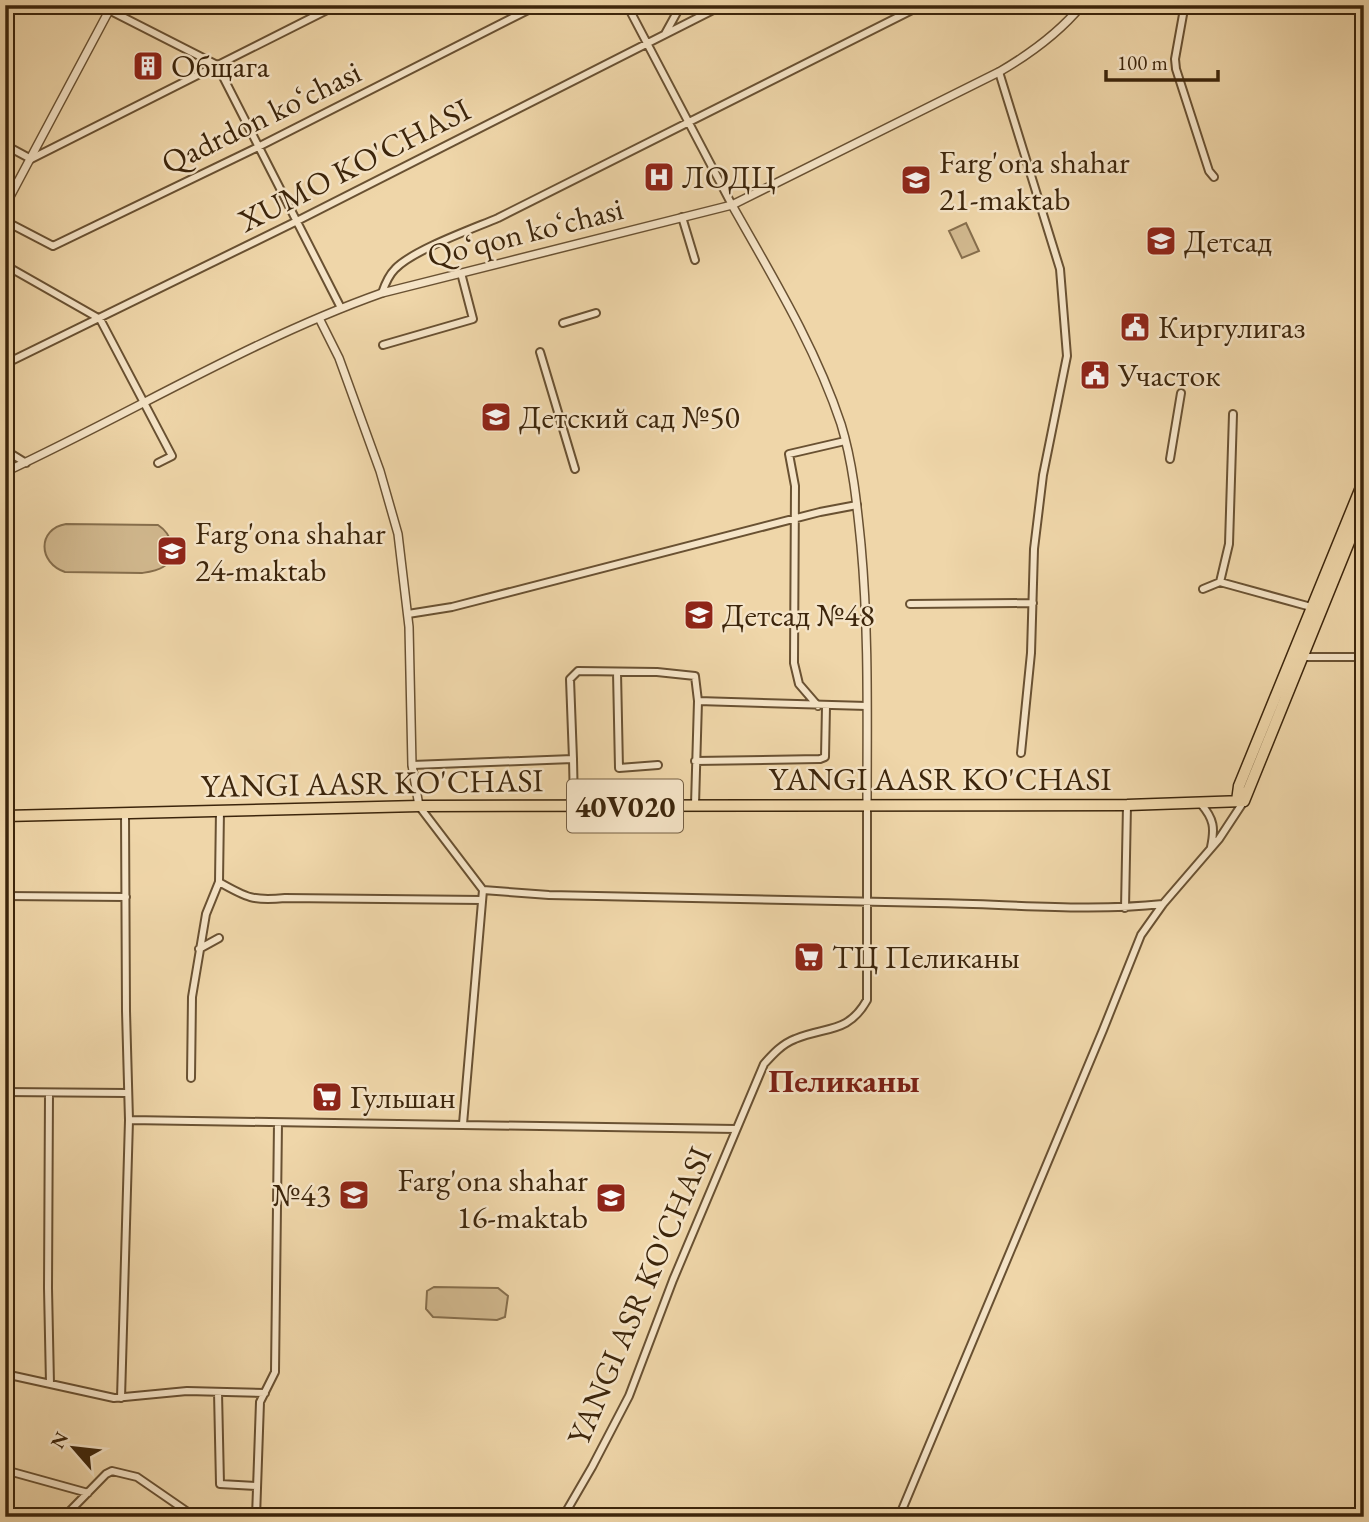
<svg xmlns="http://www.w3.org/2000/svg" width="1369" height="1522" font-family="'EB Garamond',serif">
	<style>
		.pitch { fill: #d1b88e; stroke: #866e4c; stroke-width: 2 }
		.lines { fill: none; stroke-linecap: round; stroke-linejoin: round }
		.minor-casing { stroke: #695132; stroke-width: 10 }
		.tertiary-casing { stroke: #695132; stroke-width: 10 }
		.primary-casing { stroke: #3c250b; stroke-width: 13 }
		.minor { stroke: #f5e4c7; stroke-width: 6 }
		.tertiary { stroke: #f5e4c7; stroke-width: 7 }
		.primary { stroke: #efd6a9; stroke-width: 10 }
		.labels { text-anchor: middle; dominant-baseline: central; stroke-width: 5; stroke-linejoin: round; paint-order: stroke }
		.shield { fill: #f5e4c7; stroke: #745e43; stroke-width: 2 }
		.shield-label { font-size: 30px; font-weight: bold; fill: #3c250b }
		.poi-label { font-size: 32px; fill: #3c250b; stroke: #f5e4c7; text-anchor: start }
		.street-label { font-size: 32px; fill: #3c250b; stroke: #f5e4c7 }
		.neighbourhood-label { font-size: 33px; font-weight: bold; fill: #7a1f14; stroke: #f5e4c7 }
	</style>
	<rect width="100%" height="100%" fill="#efd6a9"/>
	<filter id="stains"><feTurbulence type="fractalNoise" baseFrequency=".00286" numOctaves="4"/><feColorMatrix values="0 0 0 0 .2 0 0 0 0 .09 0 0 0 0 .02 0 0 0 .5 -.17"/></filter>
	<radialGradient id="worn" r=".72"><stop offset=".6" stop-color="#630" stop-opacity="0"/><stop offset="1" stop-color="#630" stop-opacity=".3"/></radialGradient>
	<path class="pitch" d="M966,223L979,251L962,258L949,231Z
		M66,524L158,525C172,534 180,557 163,567C157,571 149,572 142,573L65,572C38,563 37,529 66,524Z
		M434,1287L498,1288L508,1296L505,1317L497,1320L433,1317L426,1309L427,1291Z"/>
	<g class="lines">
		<g class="minor-casing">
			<path id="minor" d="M627,5L732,205
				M1181,5L1184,9L1175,59L1176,69L1209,171L1214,177
				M109,10L217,65L341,308
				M665,34L681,5
				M999,72L1060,269L1067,356L1043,475L1034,549L1031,653L1021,753
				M5,145L31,159L337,5
				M682,217L695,260
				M5,221L53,246L258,147L538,5
				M5,265L100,319L172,456L158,463
				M382,293C385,284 388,276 395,269C413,250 472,229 498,218L922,5
				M563,323L596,313
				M383,345L473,319L461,273
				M540,352L575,469
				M5,364L295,222L723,5
				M5,450L26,463
				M1170,459L1181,393
				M1220,582L1311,607
				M1203,589L1220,582L1229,544L1233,414
				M910,604L1033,603
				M408,614L452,607L820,512L857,505
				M1302,657H1364
				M617,672L619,768L658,765
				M818,706L799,684L794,663L795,486L789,454L845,441
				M573,759L574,806
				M695,761L820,759L825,757L826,706
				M412,765L573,759L570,679L578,671L657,672L695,676L698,701L867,706
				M1201,804C1214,819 1215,828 1211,847
				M695,805L698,701
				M419,806L483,890L463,1124
				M219,882C247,898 253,901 285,898L482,900
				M483,890L549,895C678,898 807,900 935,903C1011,904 1087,912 1163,904
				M5,896L126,897
				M1125,908L1127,805
				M199,949L219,938
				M191,1078L192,997L206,914L219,882L220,810
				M5,1092L127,1093
				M49,1093L48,1288L50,1384
				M129,1120L736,1129
				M5,1374L114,1398L187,1391L265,1393
				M218,1392L220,1484L256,1486
				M121,1398L129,1120L126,1011L125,813
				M5,1470L88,1493
				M64,1517L106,1474L112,1471L137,1477L195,1517
				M256,1517L260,1402L275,1372L278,1123
				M563,1517L592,1467L629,1396L673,1280L764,1064C773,1054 782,1044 795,1039C826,1026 848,1034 867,1000V806
				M899,1517L1103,1030L1141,935L1163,904L1219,839L1244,801"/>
		</g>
		<g class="tertiary-casing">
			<path id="tertiary" d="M732,205C772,276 815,346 841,424C853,463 857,505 861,545C869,632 867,719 867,806
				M5,206L112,5
				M319,318L339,358L380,471L398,534L409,627L412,765L419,806
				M5,472C130,414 252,339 382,293L732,205L999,72C1030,54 1059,33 1082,5"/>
		</g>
		<g class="primary-casing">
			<path id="primary" d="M1237,801L1239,786L1364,480
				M5,816L419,806L1127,805L1244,801L1364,505"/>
		</g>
		<use href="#minor" class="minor"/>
		<use href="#tertiary" class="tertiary"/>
		<use href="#primary" class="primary"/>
	</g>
	<defs>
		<g id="building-square" transform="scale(1.575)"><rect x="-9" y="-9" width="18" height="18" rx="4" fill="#8f2418" stroke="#f5e4c7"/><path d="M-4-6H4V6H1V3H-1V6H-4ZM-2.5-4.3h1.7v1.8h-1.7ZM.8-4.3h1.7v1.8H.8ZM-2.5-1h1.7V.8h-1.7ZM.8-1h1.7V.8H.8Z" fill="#fff"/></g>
		<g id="hospital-square" transform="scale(1.575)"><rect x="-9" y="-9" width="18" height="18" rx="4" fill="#8f2418" stroke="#f5e4c7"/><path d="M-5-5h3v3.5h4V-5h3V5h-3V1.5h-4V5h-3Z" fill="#fff"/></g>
		<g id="school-square" transform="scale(1.575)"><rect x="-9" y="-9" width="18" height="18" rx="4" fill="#8f2418" stroke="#f5e4c7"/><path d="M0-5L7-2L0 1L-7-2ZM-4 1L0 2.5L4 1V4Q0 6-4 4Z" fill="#fff"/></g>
		<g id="civic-square" transform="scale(1.575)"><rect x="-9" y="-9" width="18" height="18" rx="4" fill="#8f2418" stroke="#f5e4c7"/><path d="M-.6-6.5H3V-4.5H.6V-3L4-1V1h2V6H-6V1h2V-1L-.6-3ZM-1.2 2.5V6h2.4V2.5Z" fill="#fff"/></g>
		<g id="supermarket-square" transform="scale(1.575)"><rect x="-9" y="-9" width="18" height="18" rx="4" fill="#8f2418" stroke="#f5e4c7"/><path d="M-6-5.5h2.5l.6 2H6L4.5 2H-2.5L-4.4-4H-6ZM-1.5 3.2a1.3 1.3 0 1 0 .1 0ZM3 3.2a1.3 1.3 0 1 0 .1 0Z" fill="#fff"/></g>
	</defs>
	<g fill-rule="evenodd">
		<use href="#building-square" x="148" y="66"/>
		<use href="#hospital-square" x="659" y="177"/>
		<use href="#school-square" x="916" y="180"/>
		<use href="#school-square" x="1161" y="241"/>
		<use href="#civic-square" x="1135" y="327"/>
		<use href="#civic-square" x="1095" y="375"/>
		<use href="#school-square" x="496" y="417"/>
		<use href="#school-square" x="172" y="551"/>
		<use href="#school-square" x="699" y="615"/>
		<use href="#supermarket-square" x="809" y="957"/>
		<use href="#supermarket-square" x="327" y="1097"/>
		<use href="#school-square" x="354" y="1195"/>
		<use href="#school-square" x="611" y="1198"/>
	</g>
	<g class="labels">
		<rect class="shield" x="567" y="779.5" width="116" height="53" rx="5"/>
		<g class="shield-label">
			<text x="625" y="806">40V020</text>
		</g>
		<g class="poi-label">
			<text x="171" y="66">Общага</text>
			<text x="939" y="162">Farg'ona shahar<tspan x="939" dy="37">21-maktab</tspan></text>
			<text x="682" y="177">ЛОДЦ</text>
			<text x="1184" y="241">Детсад</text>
			<text x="1158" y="327">Киргулигаз</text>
			<text x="1118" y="375">Участок</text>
			<text x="519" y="417">Детский сад №50</text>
			<text x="195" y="533">Farg'ona shahar<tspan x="195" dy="37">24-maktab</tspan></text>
			<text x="722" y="615">Детсад №48</text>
			<text x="832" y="957">ТЦ Пеликаны</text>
			<text x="350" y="1097">Гульшан</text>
			<text x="588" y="1180" text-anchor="end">Farg'ona shahar<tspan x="588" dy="37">16-maktab</tspan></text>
			<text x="331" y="1195" text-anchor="end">№43</text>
		</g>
		<g class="street-label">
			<text transform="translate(261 117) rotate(-26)">Qadrdon koʻchasi</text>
			<text transform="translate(354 165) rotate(-27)">XUMO KO'CHASI</text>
			<text transform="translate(525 232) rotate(-14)">Qoʻqon koʻchasi</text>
			<text x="940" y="779">YANGI AASR KO'CHASI</text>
			<text transform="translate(372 783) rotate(-1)">YANGI AASR KO'CHASI</text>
			<text transform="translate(639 1296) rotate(-67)">YANGI ASR KO'CHASI</text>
		</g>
		<g class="neighbourhood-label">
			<text x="844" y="1080">Пеликаны</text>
		</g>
	</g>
	<rect width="1369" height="1522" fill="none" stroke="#efd6a9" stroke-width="28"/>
	<rect x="7" y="7" width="1355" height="1508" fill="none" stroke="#3c250b" stroke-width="3.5"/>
	<rect x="14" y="14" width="1341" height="1494" fill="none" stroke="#3c250b" stroke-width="2"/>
	<g transform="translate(74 1448) rotate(298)" stroke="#f5e4c7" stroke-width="5" paint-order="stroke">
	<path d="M0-5L12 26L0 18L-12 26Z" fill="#3c250b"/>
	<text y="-10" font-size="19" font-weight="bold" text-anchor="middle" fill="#3c250b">N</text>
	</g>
	<path d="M1106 70v10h112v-10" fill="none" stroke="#3c250b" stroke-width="3.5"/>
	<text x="1117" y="70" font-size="21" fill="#3c250b" stroke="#f5e4c7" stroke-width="5" paint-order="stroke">100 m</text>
	<rect width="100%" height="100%" filter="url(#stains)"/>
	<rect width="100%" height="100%" fill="url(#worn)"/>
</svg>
